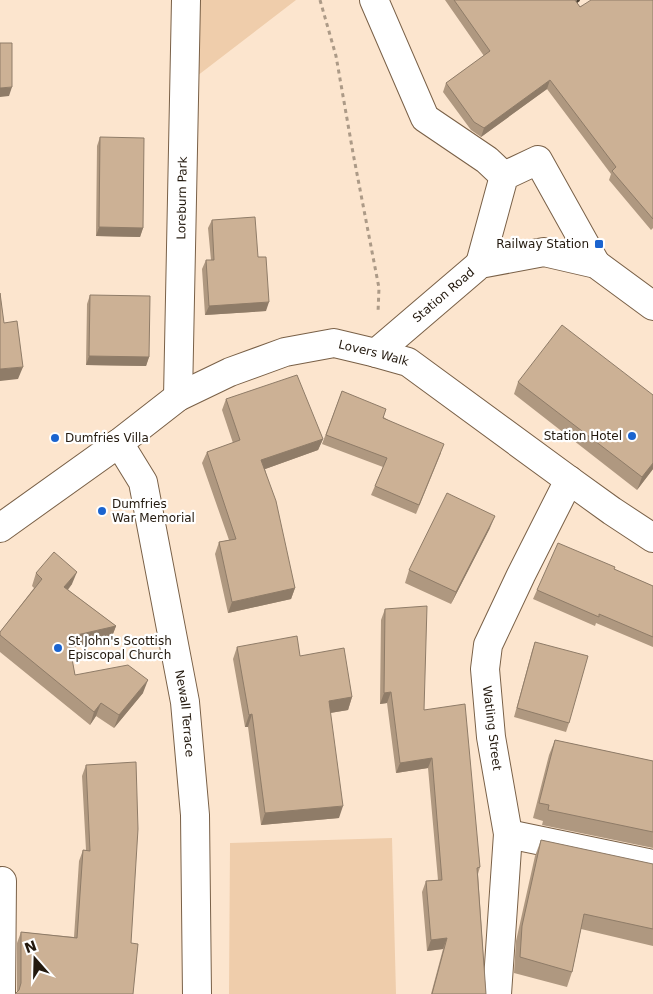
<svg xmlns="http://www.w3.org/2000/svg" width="653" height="994" font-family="'DejaVu Sans',sans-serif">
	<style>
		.green { fill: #efcdab }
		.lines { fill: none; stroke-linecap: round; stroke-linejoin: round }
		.minor-casing { stroke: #796047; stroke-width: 30 }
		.path { stroke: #ac9a87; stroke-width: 3; stroke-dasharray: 4 4; stroke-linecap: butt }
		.minor { stroke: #fff; stroke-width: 28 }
		.rail { stroke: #483c2f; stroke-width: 4; stroke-dasharray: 2.5 5; stroke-linecap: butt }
		.wall { fill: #af9880 }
		.shaded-wall { fill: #8f7c68 }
		.building { fill: #ccb195; stroke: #8f7c68 }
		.poi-dot { fill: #1b64cf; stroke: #fff; stroke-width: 2 }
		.labels { text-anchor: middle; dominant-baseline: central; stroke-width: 4.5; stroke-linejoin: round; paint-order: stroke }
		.street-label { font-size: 12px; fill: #23190e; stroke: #fff }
		.poi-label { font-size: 12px; fill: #23190e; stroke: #fff; text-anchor: start }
	</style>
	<rect width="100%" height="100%" fill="#fce5ce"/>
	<path class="green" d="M193,0H296L197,76Z
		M392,838L396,994H229L230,843Z"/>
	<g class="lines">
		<g class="minor-casing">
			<g id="minor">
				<path d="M374,0L425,118L487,160L504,176"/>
				<path d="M480,264L504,176L538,160L596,264"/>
				<path id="s1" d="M376,353L480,264L544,252L596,264L653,306"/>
				<path id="s2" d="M178,397L186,0"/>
				<path id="s3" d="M119,443L143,482L185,702L195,815L197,994"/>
				<path id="s4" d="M0,528L119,443L178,397L230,372L285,352L334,343L376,353L408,362L569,480L612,511L653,538"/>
				<path d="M508,834L653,864"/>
				<path d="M1,994L2,881"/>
				<path d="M497,994L508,834L491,737L485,669L488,645L521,575L569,480"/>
			</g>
		</g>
		<path class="path" d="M320,0L336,56L353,153L379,288L378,313"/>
		<use href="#minor" class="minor"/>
		<path class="rail" d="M577,0L590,18"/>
	</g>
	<path class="wall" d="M445,0H575L580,7L653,0V228L651,230L609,180L611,174L547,89L481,137L471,130L443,92L446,83L484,56Z
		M100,137L143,228L140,237L96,236L97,146Z
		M212,220L258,257L266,311L205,315L202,269L206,260H211L208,228Z
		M90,295L149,357L146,366L86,365L87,304Z
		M518,382L653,469L637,490L514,394Z
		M342,391L441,453L416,514L371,495L383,467L322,444Z
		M226,399L323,439L318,450L265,469L295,588L291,599L228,613L215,554L219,542L229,540L202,463L207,452L233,443L222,410Z
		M490,528L451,604L405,583L409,570Z
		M614,569L653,586V647L596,623L595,626L533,599L537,590Z
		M36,573L72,584L68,590L116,626L111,639L70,648L75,675L143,693L114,728L96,716L90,725L0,652V632L34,588L32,586Z
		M385,609L424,710L480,867L478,874L486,994H431L443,949L427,951L422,892L426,881L438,880L428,768L396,773L387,703L380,704L381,620Z
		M535,642L569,723L566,732L514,717L532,651Z
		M237,647L300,656L352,697L348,710L330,713L339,818L261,825L248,727H245L233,659Z
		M555,740L653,761V848L542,825L543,821L533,818L549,755Z
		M86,765L131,943L17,993V943L21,932L74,937L79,861L83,850H86L82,776Z
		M541,840L653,864V946L581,929L572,972L567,987L514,973L516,941L535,856Z"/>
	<path class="shaded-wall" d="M550,80L547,89L481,137L484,128Z
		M12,87L9,96L0,97V88Z
		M99,227L143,228L140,237L96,236Z
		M269,302L266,311L205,315L209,306Z
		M89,356L149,357L146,366L86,365Z
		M23,367L18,379L0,381V369Z
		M323,439L318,450L257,472L261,460Z
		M653,463V469L637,490L642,477Z
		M495,516L490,528L451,604L456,592Z
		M77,572L72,584L59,600L64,587Z
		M295,588L291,599L228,613L232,602Z
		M116,626L111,639L63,649L68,637Z
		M148,680L143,693L114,728L119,715Z
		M391,692L387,703L380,704L384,693Z
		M352,697L348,710L324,714L329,701Z
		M101,703L96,716L90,725L94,712Z
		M252,714L248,727H245L249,715Z
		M432,758L428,768L396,773L400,763Z
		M343,806L339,818L261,825L265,813Z
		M447,938L443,949L427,951L431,940Z"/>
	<path class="building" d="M454,0H575L580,7L591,0H653V219L612,171L616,167L550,80L484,128L474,122L446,83L490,51Z
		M0,43H12V87L0,88Z
		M100,137L144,138L143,228L99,227Z
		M255,217L258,257H266L269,302L209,306L206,260H214L212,220Z
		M0,293L4,323L17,321L23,367L0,369Z
		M90,295L150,296L149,357L89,356Z
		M562,325L653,395V463L642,477L518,382Z
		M297,375L323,439L261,460L276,501L295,588L232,602L219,542L236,539L207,452L240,440L226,399Z
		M342,391L386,409L383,418L444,444L419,505L375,486L387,458L326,435Z
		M447,493L495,516L456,592L409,570Z
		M558,543L615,567L614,569L653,586V637L599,614V617L537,590Z
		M54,552L77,572L64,587L116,626L68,637L75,675L128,665L148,680L119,715L101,703L94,712L0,635V632L42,579L36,573Z
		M427,606L424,710L465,704L480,867L477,868L486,994H432L447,938L431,940L426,881L442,880L432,758L400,763L391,692L384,693L385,609Z
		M297,636L300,656L344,648L352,697L329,701L343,806L265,813L252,714L249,715L237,647Z
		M535,642L588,656L569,723L517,708Z
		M555,740L653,761V832L548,810L549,805L539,803Z
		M136,762L138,829L131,943L138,944L133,994H15L19,990L21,983V932L77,938L83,850L90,851L86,765Z
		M541,840L653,864V929L584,914L572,972L520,957L522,926Z"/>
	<g class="poi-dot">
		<rect x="594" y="239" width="10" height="10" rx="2.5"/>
		<circle cx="632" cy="436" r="5"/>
		<circle cx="55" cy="438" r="5"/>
		<circle cx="102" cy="511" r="5"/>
		<circle cx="58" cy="648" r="5"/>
	</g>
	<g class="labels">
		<g class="street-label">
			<text stroke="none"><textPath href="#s2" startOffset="199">Loreburn Park</textPath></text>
			<text stroke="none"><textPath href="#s1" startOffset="89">Station Road</textPath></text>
			<text stroke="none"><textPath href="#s4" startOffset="428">Lovers Walk</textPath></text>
			<text stroke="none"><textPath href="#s3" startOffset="281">Newall Terrace</textPath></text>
			<text transform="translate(492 728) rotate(83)">Watling Street</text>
		</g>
		<g class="poi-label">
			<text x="589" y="244" text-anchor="end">Railway Station</text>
			<text x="622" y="436" text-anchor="end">Station Hotel</text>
			<text x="65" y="438">Dumfries Villa</text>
			<text x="112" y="504">Dumfries<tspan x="112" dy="14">War Memorial</tspan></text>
			<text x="68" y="641">St John's Scottish<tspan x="68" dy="14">Episcopal Church</tspan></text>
		</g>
	</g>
	<g transform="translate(35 959) rotate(340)" stroke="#ffffff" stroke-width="4" paint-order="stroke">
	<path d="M0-4L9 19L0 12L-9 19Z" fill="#23190e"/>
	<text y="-8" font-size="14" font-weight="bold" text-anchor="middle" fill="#23190e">N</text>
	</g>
</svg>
